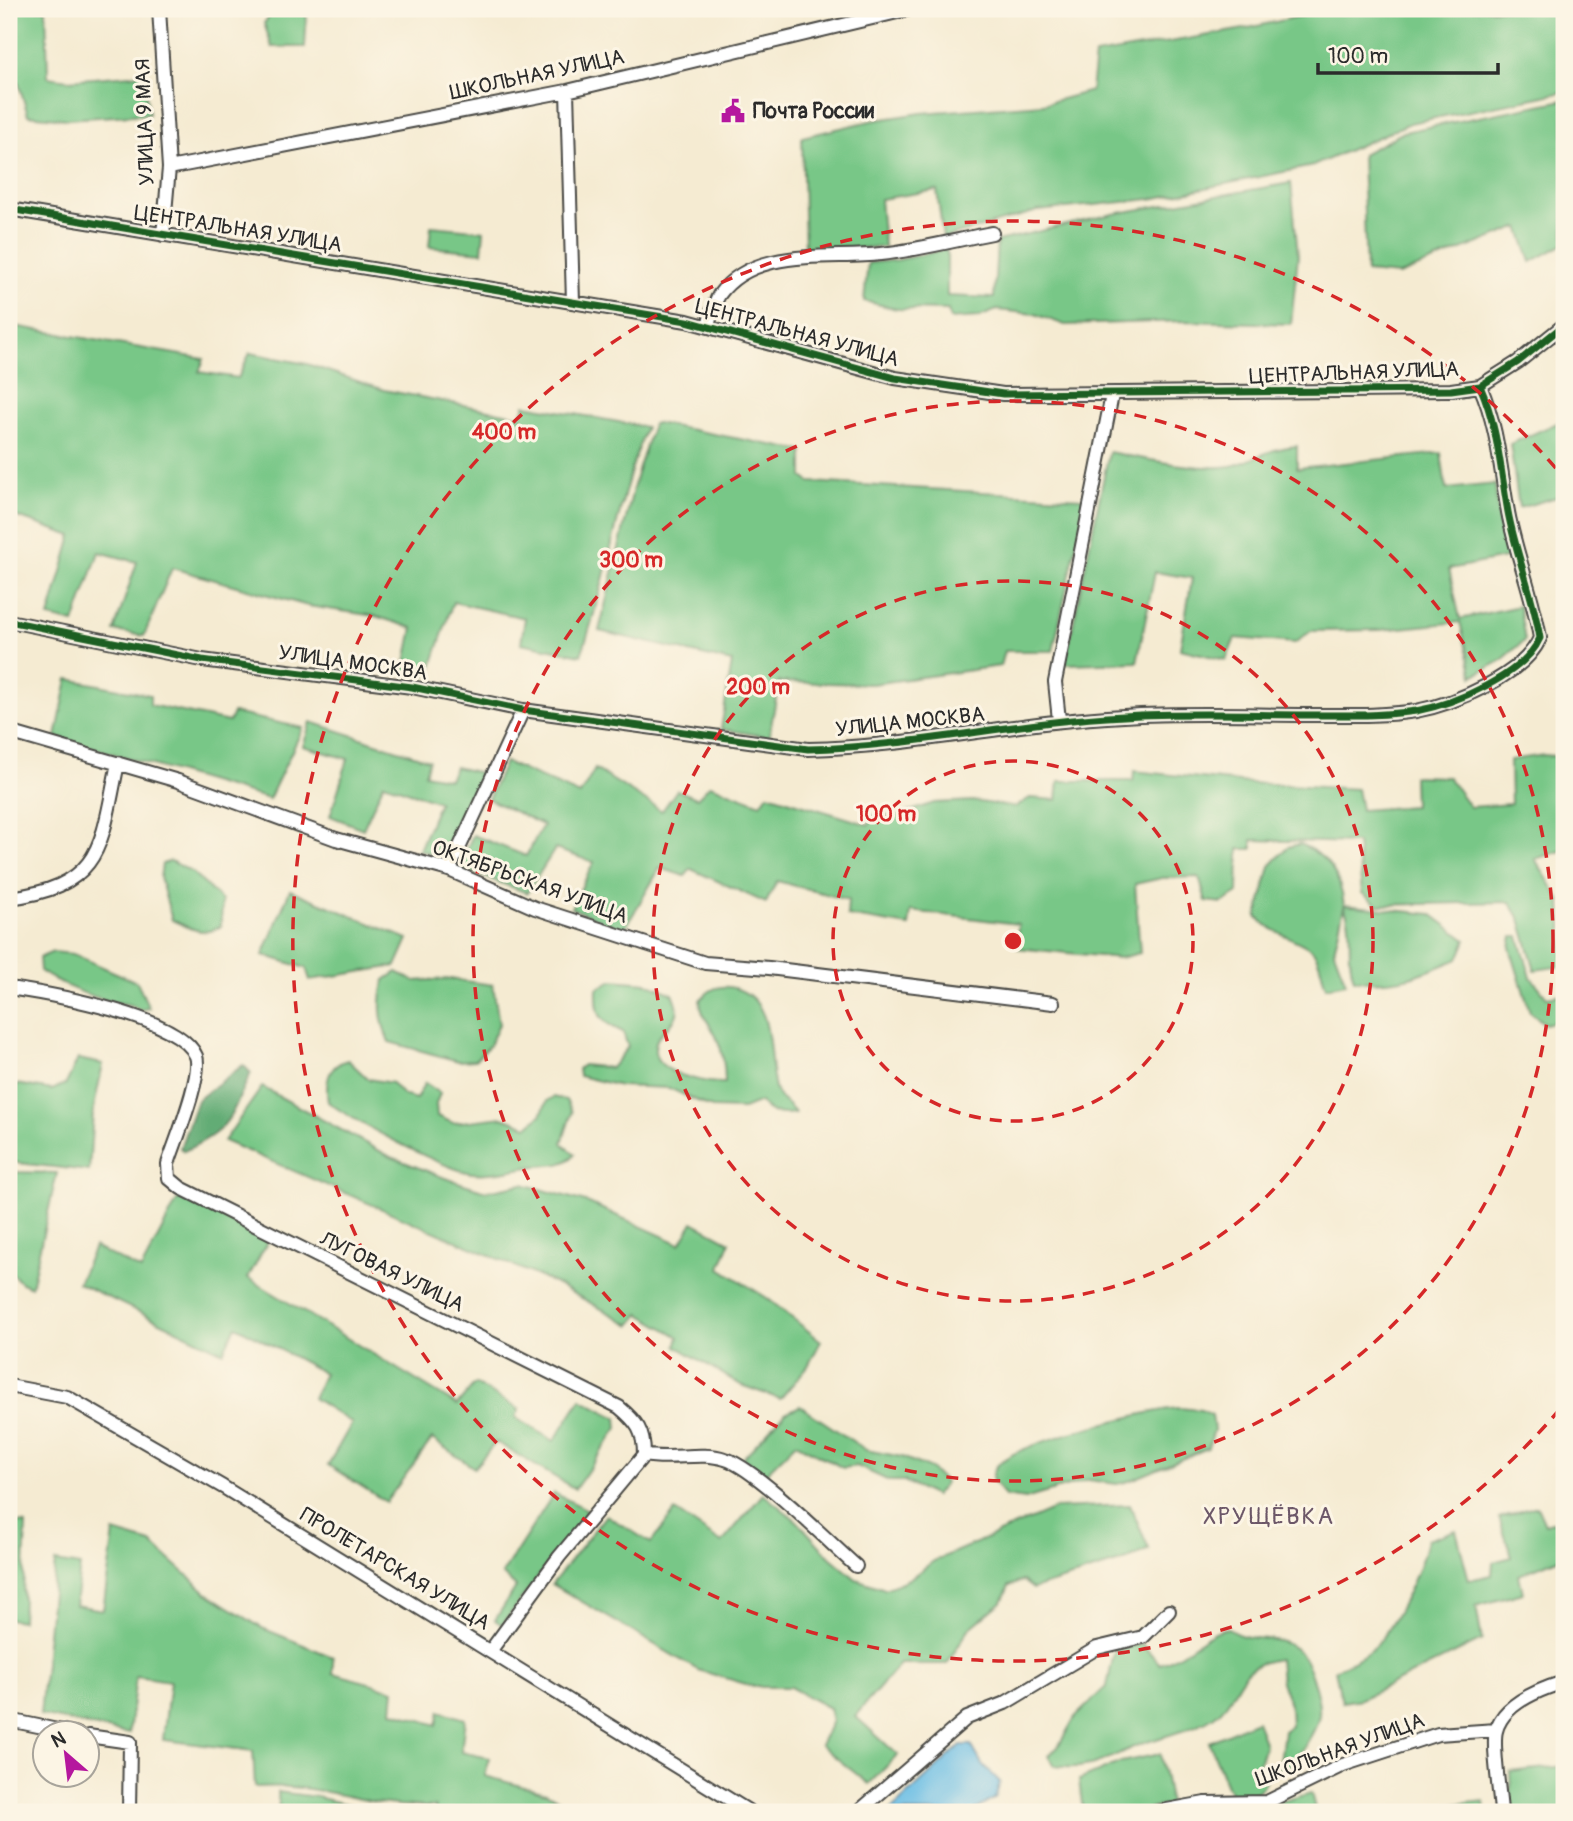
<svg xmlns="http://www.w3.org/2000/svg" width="1573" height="1821" font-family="Pangolin,sans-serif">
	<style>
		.green { fill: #78c787; stroke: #527959; stroke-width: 2 }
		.forest { fill: #62ac74; stroke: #466c50; stroke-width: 2 }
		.water { fill: #69bde5; stroke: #4a7488; stroke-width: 2 }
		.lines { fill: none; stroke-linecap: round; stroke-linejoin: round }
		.minor-casing { stroke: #494844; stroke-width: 16 }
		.minor { stroke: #fff; stroke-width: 12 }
		.cycleway-casing { stroke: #fcf5e5; stroke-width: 11 }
		.cycleway { stroke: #1b5e20; stroke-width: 7 }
		.ring { fill: none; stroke: #d62828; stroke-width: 3.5; stroke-dasharray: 12 9 }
		.labels { text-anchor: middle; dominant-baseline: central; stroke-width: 6; stroke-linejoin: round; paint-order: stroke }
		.street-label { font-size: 21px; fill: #2b2b2b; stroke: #fcf5e5 }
		.poi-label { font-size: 21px; font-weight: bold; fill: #2b2b2b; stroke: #fcf5e5; text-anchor: start }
		.quarter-label { font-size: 24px; letter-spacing: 2px; fill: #6c5768; stroke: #fcf5e5 }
		.centre { fill: #d62828; stroke: #fcf5e5; stroke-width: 3.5 }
		.ring-label { font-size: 21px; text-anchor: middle; font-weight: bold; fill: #d62828; stroke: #fcf5e5; stroke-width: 6; stroke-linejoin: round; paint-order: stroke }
	</style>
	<rect width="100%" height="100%" fill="#fcf5e5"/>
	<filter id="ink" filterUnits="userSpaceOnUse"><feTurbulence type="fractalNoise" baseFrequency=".0143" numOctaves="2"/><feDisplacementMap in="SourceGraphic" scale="14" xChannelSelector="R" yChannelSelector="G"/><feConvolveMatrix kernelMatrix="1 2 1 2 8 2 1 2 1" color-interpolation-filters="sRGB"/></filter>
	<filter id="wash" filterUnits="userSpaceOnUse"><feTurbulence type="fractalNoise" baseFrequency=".00686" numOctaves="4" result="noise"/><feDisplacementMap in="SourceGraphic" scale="28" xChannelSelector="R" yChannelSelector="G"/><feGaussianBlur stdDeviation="1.57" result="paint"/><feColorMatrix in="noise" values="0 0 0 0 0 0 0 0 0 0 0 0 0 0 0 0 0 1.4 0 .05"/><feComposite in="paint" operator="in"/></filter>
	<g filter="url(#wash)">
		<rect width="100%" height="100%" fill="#f5ebd2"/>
		<path class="green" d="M9,9H46L48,77L68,80L143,74L149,114L66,119L28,115L18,81H9Z
			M276,9H321L307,10L305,47H272L264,23Z
			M1332,9H1564V92L1410,123L1313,166L1151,199L1038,211L943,238L937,190L880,199L884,247L805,250L802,137L870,121L921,113L1043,104L1091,91L1095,55L1244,29Z
			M1564,100V244L1531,262L1519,227L1399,275L1366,272L1362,154L1404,132Z
			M1291,183L1298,255L1291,324L1185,321L1065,325L1035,314L997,310L979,317L950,319L948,310L897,309L864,301L868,263L898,260L947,249V296L994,298L997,241L1113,214Z
			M431,226L484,231L482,252L429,247Z
			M9,325L204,359L199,372L238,378L250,353L307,364L384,390L521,416L525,405L646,427C617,501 608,580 581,655L521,643L525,618L453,602L429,675L404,672L413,628L375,616L308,606L172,568L144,636L114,631L137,562L99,552L74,623L49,617L72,536L9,514Z
			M1564,420V495L1519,508L1510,444Z
			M656,423L803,451V477L810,482L1082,498L1086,501L1053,651H1004L1000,666L872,684L779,682L769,737L721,729L732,662L599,631L636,477L653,424Z
			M1297,446V468L1441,453L1446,489L1495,484L1499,523L1510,557L1449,569L1460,619L1519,606L1525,640L1501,661L1473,676L1460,622L1380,630L1311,631L1295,643L1235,638L1226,660L1180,649L1192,578L1155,572L1137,662L1065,664L1109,452C1141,458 1205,473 1235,465C1259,458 1269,448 1297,446Z
			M68,679L150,695V705L229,722L233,713L303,728L269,799L56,737Z
			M311,722L429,760L425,774L449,779L455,767L488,775L447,858L419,850L439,802L384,783L363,829L330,816L348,759L303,746Z
			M1544,755L1564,757V850L1535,859L1561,901L1564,966L1535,970L1520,919L1510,902L1378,905L1362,893L1357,843L1252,840V849H1239L1238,893L1222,903L1206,901L1199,877L1162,878L1135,884L1140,953L1120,958L1017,948L1018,924L911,911L909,926L847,916L848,900L777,881L766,903L691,869L685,876L660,868L624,930L571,908L594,862L555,849L527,893L458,867L473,835L526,856L543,825L488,799L505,762L580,795L595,769L662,811L677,790L697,798L710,785L761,804L768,794L869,825L871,816H896L934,803L973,801L1015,807L1030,798L1057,800L1059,781H1133L1134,771L1249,783L1357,789L1361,810L1414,806L1413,776L1448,777L1470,807L1511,804L1510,760Z
			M1300,844C1329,856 1340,875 1344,905L1431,914L1466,940L1458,959C1423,974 1392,987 1354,979C1345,954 1355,929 1344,907L1334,951L1346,983L1326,987C1322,977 1321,964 1316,955C1309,942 1273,935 1257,917L1270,866L1288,847Z
			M171,861L192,872L222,901L221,926C205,938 188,927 172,920L160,878L162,864Z
			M290,890L408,939L396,966L310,980L306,968L263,955Z
			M1512,937H1519L1531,977L1547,997L1564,994V1020L1545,1024L1530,1012L1510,948Z
			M53,952L73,954L137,982L149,1008L140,1010C130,1003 124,1004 113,1002C89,996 61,985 40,971L39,958Z
			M397,972L414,981L450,979L493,985L499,1024L489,1046L475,1060L458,1061L389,1042C380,1020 378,1004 385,980Z
			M612,980L647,983L673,994C690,1027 653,1025 655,1051C656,1074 708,1084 725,1083C725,1066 723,1051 716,1036C710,1023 700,1015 700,1000C710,989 719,984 734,988C777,1000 766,1053 775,1088C778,1100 788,1103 795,1113C780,1115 769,1115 760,1102L743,1109L712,1108L669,1088L620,1086L579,1076L578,1069L583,1065L611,1068L628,1047L623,1032C599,1021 596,1015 597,989Z
			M78,1059L103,1064L93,1112L89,1171L9,1162V1104H13L16,1084L52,1090L66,1084Z
			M348,1060L368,1079L392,1083L403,1095L416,1099L425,1083L440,1093L436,1104L437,1116L453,1123L503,1117L528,1126L541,1115L547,1101L553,1097L566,1100L572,1112L562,1143L575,1154C564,1167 552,1164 536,1166C514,1169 495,1175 472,1173C445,1170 352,1120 328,1102C325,1083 327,1065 348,1060Z
			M262,1087L389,1156L445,1178L486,1191L523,1184L589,1203L680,1244L693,1222L730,1242L720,1268L767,1298L821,1341L808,1366L780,1399L741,1385L676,1346L679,1337L640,1314L631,1325L554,1283L224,1141Z
			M9,1172L57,1173L31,1287L21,1283L9,1270Z
			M186,1197L269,1239L248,1278L457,1405L475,1384L519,1409L516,1418L554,1441L581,1399L617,1418L618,1428L575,1489L496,1442L474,1468L432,1439L386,1502L328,1465L352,1423L313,1398L324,1373L236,1326L223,1352L78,1283L94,1247L141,1270L178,1199Z
			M800,1406L866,1450L902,1457L931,1469L945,1483L935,1496L904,1481H889L857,1466L843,1468L796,1443L765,1474L743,1458L785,1413Z
			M1179,1408L1201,1410L1212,1415L1214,1430L1208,1448L1129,1481L1117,1484L1088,1480L1025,1499L1005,1496L992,1479C993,1471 995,1467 1002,1461C1025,1442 1147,1410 1179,1408Z
			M554,1493L588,1510L502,1625L495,1620L516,1587L502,1574Z
			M763,1494L797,1521L830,1557L856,1579L885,1589L909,1579L934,1561L1057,1508L1130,1505L1149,1549L1127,1560L1033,1589L1023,1581L1009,1586L1002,1602L969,1629L947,1664H900L855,1716L898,1755L869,1784L820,1745L832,1721L829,1708L790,1687H756L698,1670L552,1584L606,1515L651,1543L675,1511L722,1543Z
			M1564,1498V1556L1519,1575L1523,1593L1476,1606L1482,1640L1361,1699L1342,1702L1335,1670C1348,1663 1363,1658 1373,1648C1395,1626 1421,1569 1427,1540L1456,1530L1469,1580L1492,1575L1493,1562L1512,1557L1499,1518L1537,1506L1545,1524L1563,1519L1559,1500Z
			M13,1522L26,1524L22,1621L9,1619V1537Z
			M114,1532L151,1543L207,1593L262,1628L333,1657V1673L394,1690L392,1711L437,1725L440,1711L465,1719L461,1752L489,1758L485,1776L546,1793L581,1812H436L435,1807C417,1806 398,1806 380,1803C332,1794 306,1784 255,1787L253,1751L163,1740L170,1681L136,1676L129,1734L40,1715L55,1562L80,1566L75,1605L103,1610Z
			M1227,1628C1249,1645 1274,1632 1297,1650C1308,1658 1321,1701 1319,1715C1317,1731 1293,1767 1279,1771L1284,1731L1291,1726L1290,1705L1281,1682L1279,1659C1231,1665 1243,1696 1213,1717C1195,1729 1168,1735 1147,1742C1110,1754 1098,1772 1054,1766L1048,1756L1058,1747L1075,1717L1107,1686L1115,1649L1142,1644L1160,1664C1187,1656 1203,1633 1227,1628Z
			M1256,1721L1265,1744L1259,1764L1265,1782C1257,1796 1246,1798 1231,1796L1209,1742Z
			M1160,1754L1170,1804L1137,1812H1083L1079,1780L1121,1762Z
			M1564,1766V1812H1512L1510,1772Z
			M278,1792L317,1797L378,1812H279Z
			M1311,1793L1316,1812H1271L1273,1804Z
			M1484,1801L1485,1812H1422V1808Z"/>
		<path class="forest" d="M243,1065L251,1073C228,1119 233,1128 184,1151L180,1148L197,1100Z"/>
		<path class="water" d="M961,1745H971L982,1764L1000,1782L995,1798L972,1812H889Z"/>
	</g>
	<g filter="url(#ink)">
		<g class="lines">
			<g class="minor-casing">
				<path id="minor" d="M159,9L169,168L163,235
					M567,91L573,302
					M169,168L567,91L910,9
					M9,209L687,321L895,378L1003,394L1451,390L1480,386L1518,362L1564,325
					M708,326C711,316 714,303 719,295C754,246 829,260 881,254C918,250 956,240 992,233
					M9,621L202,660L412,687L523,710L808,749C914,747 1018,721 1124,716C1187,712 1252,715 1315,715C1348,715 1383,716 1416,711C1454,704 1524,675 1540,638C1533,595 1516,555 1508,512C1500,468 1498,427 1480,386
					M1059,720L1055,682L1112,395
					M9,732L178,781L336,839L449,870L535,908L705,963L769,968L1053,1003
					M449,870L523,710
					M9,898C104,886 101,844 118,763
					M9,988C49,994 180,1016 196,1056C203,1075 175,1142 168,1164L169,1178L181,1188L619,1407C637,1422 644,1431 644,1455C671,1461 700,1451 725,1459C754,1467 829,1542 856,1566
					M9,1386L67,1397L223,1487L750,1812
					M491,1650L559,1557L644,1455
					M9,1720L77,1734
					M88,1736L130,1742L129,1812
					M858,1812L967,1718L1005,1703L1097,1648L1143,1637L1169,1611
					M1156,1812L1205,1803L1267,1802L1343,1765L1438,1734L1496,1730
					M1501,1812C1500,1794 1492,1745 1496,1731C1503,1703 1541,1689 1564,1682"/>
			</g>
			<use href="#minor" class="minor"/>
			<g class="cycleway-casing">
				<path id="cycleway" d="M9,209L687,321L895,378L1003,394L1451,390L1480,386L1518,362L1564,325
					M9,621L202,660L412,687L523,710L808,749C914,747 1018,721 1124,716C1187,712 1252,715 1315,715C1348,715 1383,716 1416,711C1454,704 1524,675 1540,638C1533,595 1516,555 1508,512C1500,468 1498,427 1480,386"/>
			</g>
			<use href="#cycleway" class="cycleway"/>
		</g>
	</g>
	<g class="ring">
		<circle cx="1013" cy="941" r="180"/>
		<circle cx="1013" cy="941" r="360"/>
		<circle cx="1013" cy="941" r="540"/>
		<path d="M1560 1409A720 720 0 1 1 1560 473"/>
	</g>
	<defs>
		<g id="civic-bare" transform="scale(1.89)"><path d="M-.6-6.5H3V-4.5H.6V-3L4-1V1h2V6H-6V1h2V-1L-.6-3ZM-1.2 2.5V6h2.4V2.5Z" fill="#b5179e" stroke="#fcf5e5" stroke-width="2.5" paint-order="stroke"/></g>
	</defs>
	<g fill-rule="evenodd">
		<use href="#civic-bare" x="733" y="111"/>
	</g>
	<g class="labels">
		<g class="street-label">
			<text transform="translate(537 75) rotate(-12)">ШКОЛЬНАЯ УЛИЦА</text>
			<text transform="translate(145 122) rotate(-92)">УЛИЦА 9 МАЯ</text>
			<text transform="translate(238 229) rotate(9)">ЦЕНТРАЛЬНАЯ УЛИЦА</text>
			<text transform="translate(797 333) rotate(15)">ЦЕНТРАЛЬНАЯ УЛИЦА</text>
			<text transform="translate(1354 373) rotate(-2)">ЦЕНТРАЛЬНАЯ УЛИЦА</text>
			<text transform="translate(353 663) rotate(8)">УЛИЦА МОСКВА</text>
			<text transform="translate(910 722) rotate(-6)">УЛИЦА МОСКВА</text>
			<text transform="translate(530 882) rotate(20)">ОКТЯБРЬСКАЯ УЛИЦА</text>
			<text transform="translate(392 1272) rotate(26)">ЛУГОВАЯ УЛИЦА</text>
			<text transform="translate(395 1569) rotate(31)">ПРОЛЕТАРСКАЯ УЛИЦА</text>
			<text transform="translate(1340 1750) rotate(-20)">ШКОЛЬНАЯ УЛИЦА</text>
		</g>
		<g class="poi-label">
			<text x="753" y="111">Почта России</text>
		</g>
		<g class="quarter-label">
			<text x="1269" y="1516">ХРУЩЁВКА</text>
		</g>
	</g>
	<circle cx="1013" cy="941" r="10" class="centre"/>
	<g class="ring-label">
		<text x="504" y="439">400 m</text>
		<text x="631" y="567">300 m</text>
		<text x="758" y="694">200 m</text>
		<text x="886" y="821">100 m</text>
	</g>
	<rect width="1573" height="1821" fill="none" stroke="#fcf5e5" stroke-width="35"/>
	<g transform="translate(66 1754) rotate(332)"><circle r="33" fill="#fcf5e5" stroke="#a8a49b" stroke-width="2"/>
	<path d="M0-5L12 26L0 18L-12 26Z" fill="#b5179e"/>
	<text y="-10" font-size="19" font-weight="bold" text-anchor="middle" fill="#2b2b2b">N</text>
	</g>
	<path d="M1318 63v10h180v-10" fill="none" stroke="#2b2b2b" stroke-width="3.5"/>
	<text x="1328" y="63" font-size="21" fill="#2b2b2b" stroke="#fcf5e5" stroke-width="5" paint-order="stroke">100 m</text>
</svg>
